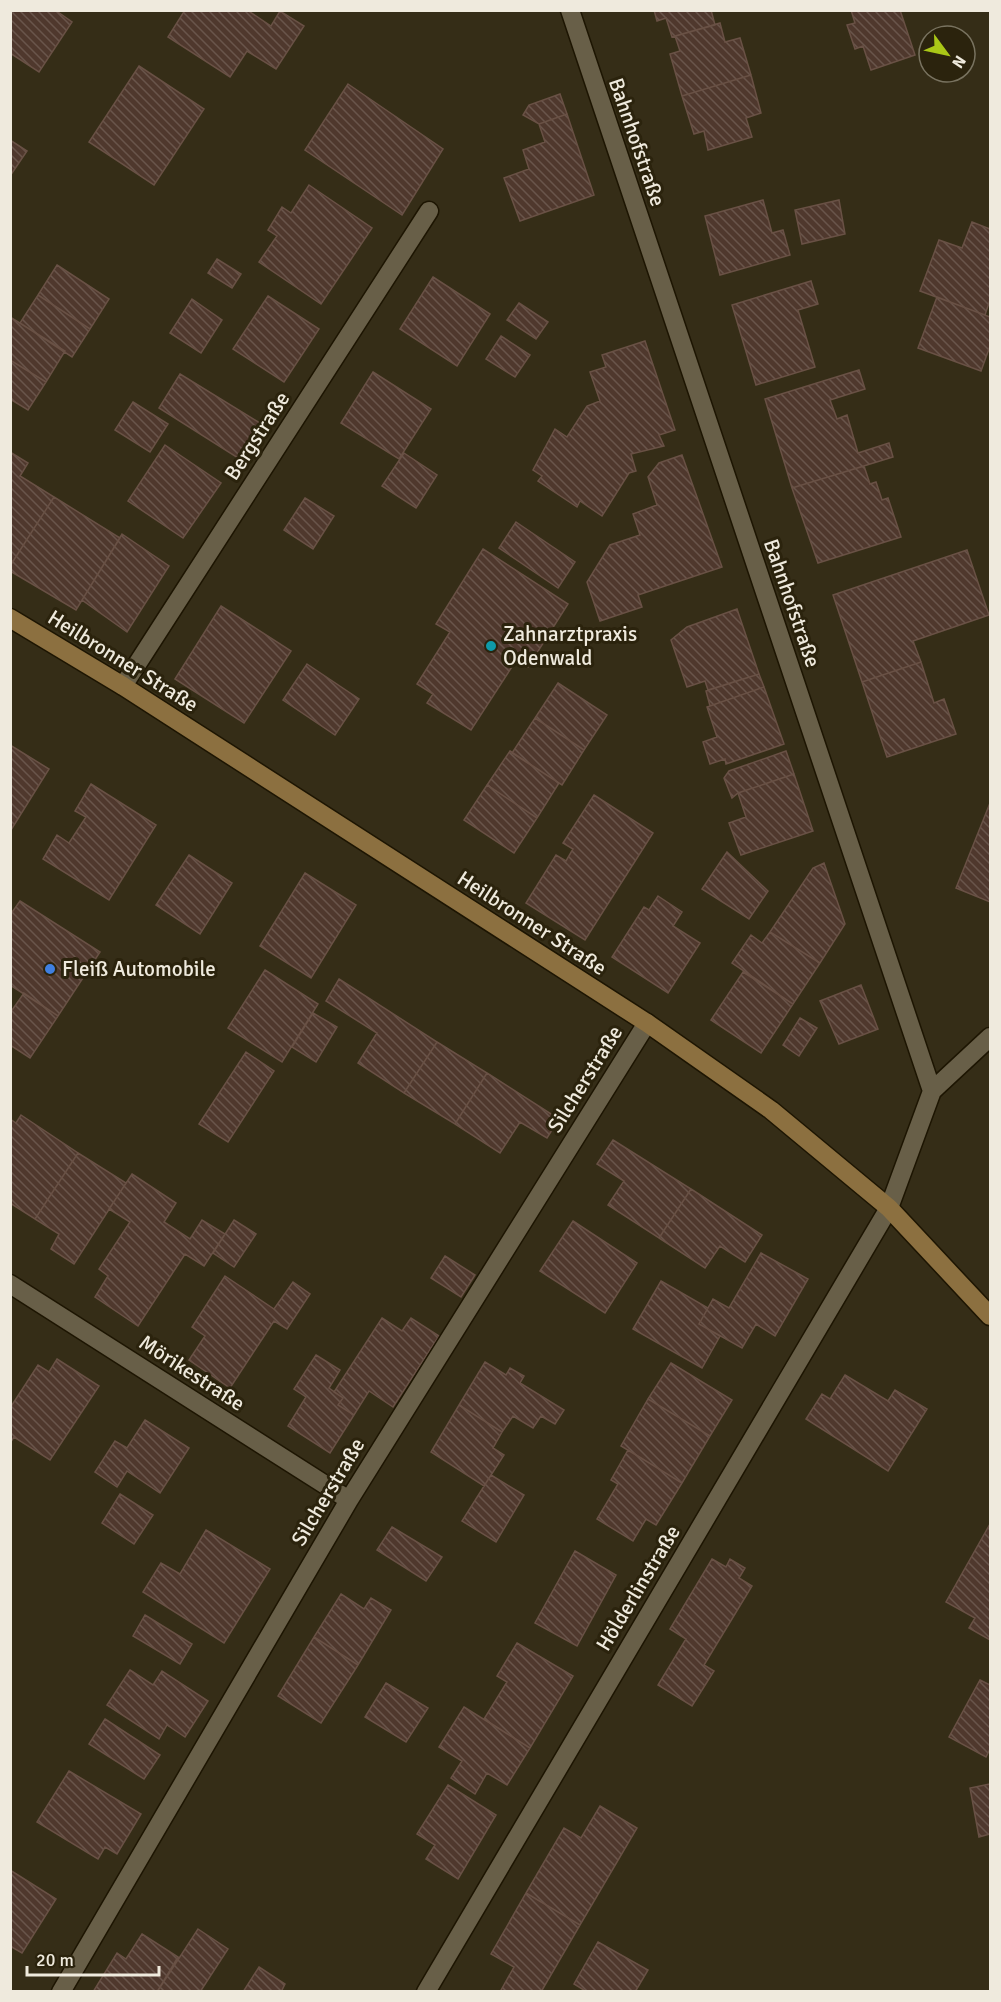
<svg xmlns="http://www.w3.org/2000/svg" width="1001" height="2002" font-family="Signika,sans-serif">
	<style>
		.building { fill: url(#building-back-hatch); stroke: #695145; stroke-width: 1.5 }
		.lines { fill: none; stroke-linecap: round; stroke-linejoin: round }
		.street-casing { stroke: #1d1502; stroke-width: 21 }
		.secondary-casing { stroke: #1d1502; stroke-width: 21 }
		.street { stroke: #685f48; stroke-width: 18 }
		.secondary { stroke: #8c7040; stroke-width: 18 }
		.culture-dot { fill: #0f9aa8; stroke: #2b230d; stroke-width: 2 }
		.shop-dot { fill: #3f7fe0; stroke: #2b230d; stroke-width: 2 }
		.labels { text-anchor: middle; dominant-baseline: central; stroke-width: 6; stroke-linejoin: round; paint-order: stroke }
		.street-label { font-size: 21px; fill: #efeadd; stroke: #2b230d }
		.poi-label { font-size: 21px; fill: #efeadd; stroke: #2b230d; text-anchor: start }
	</style>
	<defs>
		<pattern id="building-back-hatch" width="6" height="6" patternUnits="userSpaceOnUse" patternTransform="scale(1.5)"><rect width="6" height="6" fill="#4f382d"/><path d="M-1 5l2 2M0 0l6 6M5-1l2 2" fill="none" stroke="#69554b"/></pattern>
	</defs>
	<rect width="100%" height="100%" fill="#352d17"/>
	<path class="building" d="M10,10H55L72,22L39,72L10,53Z
		M185,10H247L271,26L280,11L304,26L276,69L247,51L230,77L168,37Z
		M654,10H711L715,25L672,37L666,18L657,21Z
		M851,10H900L915,55L871,70L863,46L855,49L847,25L855,23Z
		M720,23L725,42L740,38L751,75L682,96L670,54L680,51L675,36Z
		M139,66L204,109L154,185L89,142Z
		M751,75L761,113L746,118L752,137L708,150L704,131L694,134L682,96Z
		M348,84L443,149L402,215L305,150Z
		M560,94L567,114L539,124L523,115L529,105Z
		M567,114L594,195L520,221L504,178L529,169L523,150L545,142L539,124Z
		M10,140L27,151L10,176Z
		M309,185L372,228L321,304L259,262L277,236L268,230L282,207L291,213Z
		M763,200L772,233L783,230L790,255L720,275L705,216Z
		M839,200L845,234L802,244L795,210Z
		M972,222L990,229V300L985,315L920,291L939,240L962,248Z
		M217,259L241,274L232,288L208,273Z
		M57,265L109,299L90,329L38,295Z
		M433,277L490,314L457,366L400,329Z
		M811,281L818,304L798,310L815,367L756,385L732,305Z
		M38,295L90,329L72,357L20,323Z
		M268,296L319,329L284,382L233,349Z
		M937,297L990,317V346L981,371L918,348Z
		M192,299L222,320L201,353L170,333Z
		M519,303L548,322L536,339L507,320Z
		M10,317L65,351L46,382L10,360Z
		M501,336L530,355L515,377L486,359Z
		M645,341L675,430L659,435L664,446L631,454L636,471L629,473L602,516L580,501L577,507L538,481L542,476L533,470L555,429L567,437L587,406L600,401L590,372L606,367L602,355Z
		M10,360L46,382L28,410L10,399Z
		M859,370L865,389L830,400L837,419L847,415L858,453L889,443L893,457L792,488L765,399Z
		M373,372L431,409L399,459L341,423Z
		M180,374L260,423L238,458L159,408Z
		M133,402L168,424L150,452L115,430Z
		M165,445L221,483L183,538L128,501Z
		M10,452L28,463L20,476L54,497L10,566Z
		M404,453L437,475L416,508L382,486Z
		M682,455L722,567L638,595L642,607L600,621L587,582L610,545L640,535L633,514L657,505L648,477L659,463Z
		M864,466L870,484L876,482L882,500L888,498L901,537L818,563L792,488Z
		M54,497L120,538L76,610L10,571V566Z
		M305,498L334,516L313,549L284,530Z
		M516,522L575,562L558,588L499,548Z
		M122,534L169,566L127,632L82,600Z
		M483,549L568,604L528,667L517,659L471,730L427,703L433,694L417,684L450,632L436,624Z
		M967,550L989,615L913,641L921,662L862,682L833,595Z
		M221,606L291,651L244,723L175,679Z
		M737,609L759,674L708,690L705,681L687,687L671,640L687,627Z
		M921,662L934,703L944,699L956,734L887,757L862,682Z
		M307,664L359,699L335,735L283,700Z
		M759,674L764,687L710,706L706,691Z
		M558,683L607,715L584,750L535,718Z
		M764,687L784,744L726,764L725,759L710,764L703,742L717,737L707,707Z
		M535,718L584,750L562,785L512,753Z
		M10,745L49,769L11,830H10Z
		M510,751L559,783L537,818L487,785Z
		M786,751L794,774L738,793L732,798L724,778L729,771Z
		M794,774L813,831L741,855L729,823L746,817L738,793Z
		M91,784L156,825L109,900L43,859L57,835L69,843L86,817L75,811Z
		M487,785L537,818L514,853L464,820Z
		M594,795L653,833L585,940L526,903L556,855L566,861L573,849L563,843Z
		M990,803V902L956,888Z
		M727,852L768,891L749,919L702,889Z
		M189,855L232,883L200,934L156,905Z
		M824,863L845,924L820,963L770,932L813,868Z
		M305,873L356,905L311,978L260,946Z
		M658,896L682,912L673,926L700,943L668,993L612,957L644,907L649,910Z
		M20,901L100,952L58,1016L10,985V915Z
		M770,932L820,963L793,1004L732,963L751,935L762,943Z
		M265,970L318,1004L282,1062L228,1028Z
		M743,972L793,1004L761,1053L711,1020Z
		M339,979L437,1042L404,1093L358,1063L377,1033L326,1001Z
		M861,985L878,1029L839,1044L820,1001Z
		M24,993L58,1016L30,1058L10,1045V1013Z
		M313,1013L337,1027L316,1062L292,1047Z
		M800,1018L817,1028L799,1056L783,1045Z
		M437,1042L487,1073L455,1124L404,1093Z
		M246,1052L274,1071L228,1142L199,1124Z
		M487,1073L559,1119L547,1138L520,1122L500,1153L455,1124Z
		M21,1115L78,1153L35,1219L10,1203V1119L16,1123Z
		M613,1140L691,1189L659,1238L608,1205L624,1181L597,1164Z
		M78,1153L126,1183L74,1264L51,1249L59,1234L35,1219Z
		M132,1174L176,1203L164,1222L190,1239L202,1220L225,1234L204,1266L185,1254L138,1326L95,1297L108,1276L99,1269L130,1222L109,1209Z
		M691,1189L762,1235L745,1262L720,1246L705,1268L659,1238Z
		M234,1220L256,1234L234,1267L213,1253Z
		M573,1221L637,1263L605,1313L540,1271Z
		M761,1253L808,1279L775,1336L756,1324L742,1348L699,1324L713,1299L729,1308Z
		M445,1256L475,1275L461,1297L431,1278Z
		M225,1276L274,1309L293,1282L310,1294L287,1329L274,1321L230,1388L189,1360L205,1336L192,1327Z
		M661,1281L708,1308L699,1324L720,1336L702,1368L633,1329Z
		M382,1318L402,1331L411,1318L439,1336L393,1407L369,1391L354,1415L338,1405L343,1398L334,1392Z
		M316,1355L340,1370L329,1388L343,1398L338,1405L354,1415L330,1453L288,1426L306,1397L294,1389Z
		M57,1359L99,1386L50,1460L14,1437L10,1443V1408L38,1365L49,1372Z
		M485,1362L506,1375L510,1368L524,1376L520,1383L564,1410L555,1424L541,1416L533,1428L513,1416L502,1432L459,1405Z
		M671,1363L732,1400L710,1436L648,1399Z
		M845,1375L888,1401L895,1390L927,1409L888,1471L806,1419L822,1394L830,1399Z
		M648,1399L710,1436L682,1483L621,1446Z
		M459,1405L502,1432L493,1448L504,1455L484,1486L431,1452Z
		M145,1420L189,1448L160,1493L127,1471L117,1487L95,1472L115,1441L127,1448Z
		M628,1450L682,1483L656,1525L646,1519L633,1541L597,1519L618,1484L611,1480Z
		M491,1475L524,1495L496,1542L462,1521Z
		M120,1494L153,1515L134,1544L102,1523Z
		M990,1524V1640L969,1628L975,1618L946,1602Z
		M392,1527L442,1557L426,1581L377,1550Z
		M206,1530L270,1569L224,1643L143,1592L161,1563L180,1574Z
		M575,1551L616,1575L577,1646L535,1623Z
		M712,1559L726,1567L730,1559L745,1568L739,1578L752,1586L704,1665L714,1671L692,1706L658,1685L686,1639L670,1629Z
		M341,1594L364,1609L371,1598L391,1610L358,1665L314,1637Z
		M145,1615L192,1644L180,1664L133,1636Z
		M314,1637L358,1665L321,1723L278,1696Z
		M517,1643L573,1676L530,1748L484,1719L507,1682L497,1676Z
		M130,1670L153,1685L162,1671L208,1701L185,1737L167,1725L159,1739L107,1705Z
		M980,1680L990,1685V1749L986,1757L949,1737Z
		M386,1683L428,1708L406,1742L365,1717Z
		M464,1707L530,1748L507,1785L487,1773L475,1794L451,1778L462,1761L439,1747Z
		M105,1719L160,1755L144,1779L89,1744Z
		M69,1771L141,1814L117,1854L105,1847L98,1859L37,1822Z
		M990,1784V1834L979,1837L970,1788Z
		M448,1785L496,1815L458,1879L426,1859L435,1845L417,1834Z
		M600,1806L637,1828L580,1925L526,1893L564,1828L581,1838Z
		M10,1870L56,1899L22,1953L10,1946Z
		M526,1893L580,1925L541,1992H500L514,1967L491,1954Z
		M198,1929L228,1949L200,1992H157Z
		M142,1934L178,1957L157,1992H93L117,1953L126,1959Z
		M598,1942L648,1970L635,1992H587L574,1984Z
		M259,1967L285,1984L281,1992H243Z"/>
	<g class="lines">
		<g class="street-casing">
			<path id="street" d="M123,686L429,211
				M932,1091L990,1037
				M10,1284L349,1500
				M61,1992L349,1500L647,1023
				M426,1992L889,1208L932,1091L570,10"/>
		</g>
		<g class="secondary-casing">
			<path id="secondary" d="M10,618L123,686L647,1023L771,1110L889,1208L990,1316"/>
		</g>
		<use href="#street" class="street"/>
		<use href="#secondary" class="secondary"/>
	</g>
	<circle class="culture-dot" cx="491" cy="646" r="6"/>
	<circle class="shop-dot" cx="50" cy="969" r="6"/>
	<g class="labels">
		<g class="street-label">
			<text transform="translate(637 142) rotate(71)">Bahnhofstraße</text>
			<text transform="translate(257 436) rotate(-57)">Bergstraße</text>
			<text transform="translate(792 603) rotate(71)">Bahnhofstraße</text>
			<text transform="translate(123 661) rotate(32)">Heilbronner Straße</text>
			<text transform="translate(532 923) rotate(33)">Heilbronner Straße</text>
			<text transform="translate(585 1079) rotate(-58)">Silcherstraße</text>
			<text transform="translate(192 1373) rotate(33)">Mörikestraße</text>
			<text transform="translate(328 1492) rotate(-59)">Silcherstraße</text>
			<text transform="translate(638 1588) rotate(-59)">Hölderlinstraße</text>
		</g>
		<g class="poi-label">
			<text x="503" y="634">Zahnarztpraxis<tspan x="503" dy="24">Odenwald</tspan></text>
			<text x="62" y="969">Fleiß Automobile</text>
		</g>
	</g>
	<rect width="1001" height="2002" fill="none" stroke="#efeadd" stroke-width="24"/>
	<g transform="translate(947 54) rotate(123)"><circle r="28" fill="#2b230d" stroke="#797360" stroke-width="1.5"/>
	<path d="M0-4.5L10 22L0 15L-10 22Z" fill="#aac717"/>
	<text y="-9" font-size="16" font-weight="bold" text-anchor="middle" fill="#efeadd">N</text>
	</g>
	<path d="M27 1966v9h132v-9" fill="none" stroke="#efeadd" stroke-width="3"/>
	<text x="36" y="1966" font-size="18" fill="#efeadd" stroke="#2b230d" stroke-width="4.5" paint-order="stroke">20 m</text>
</svg>
